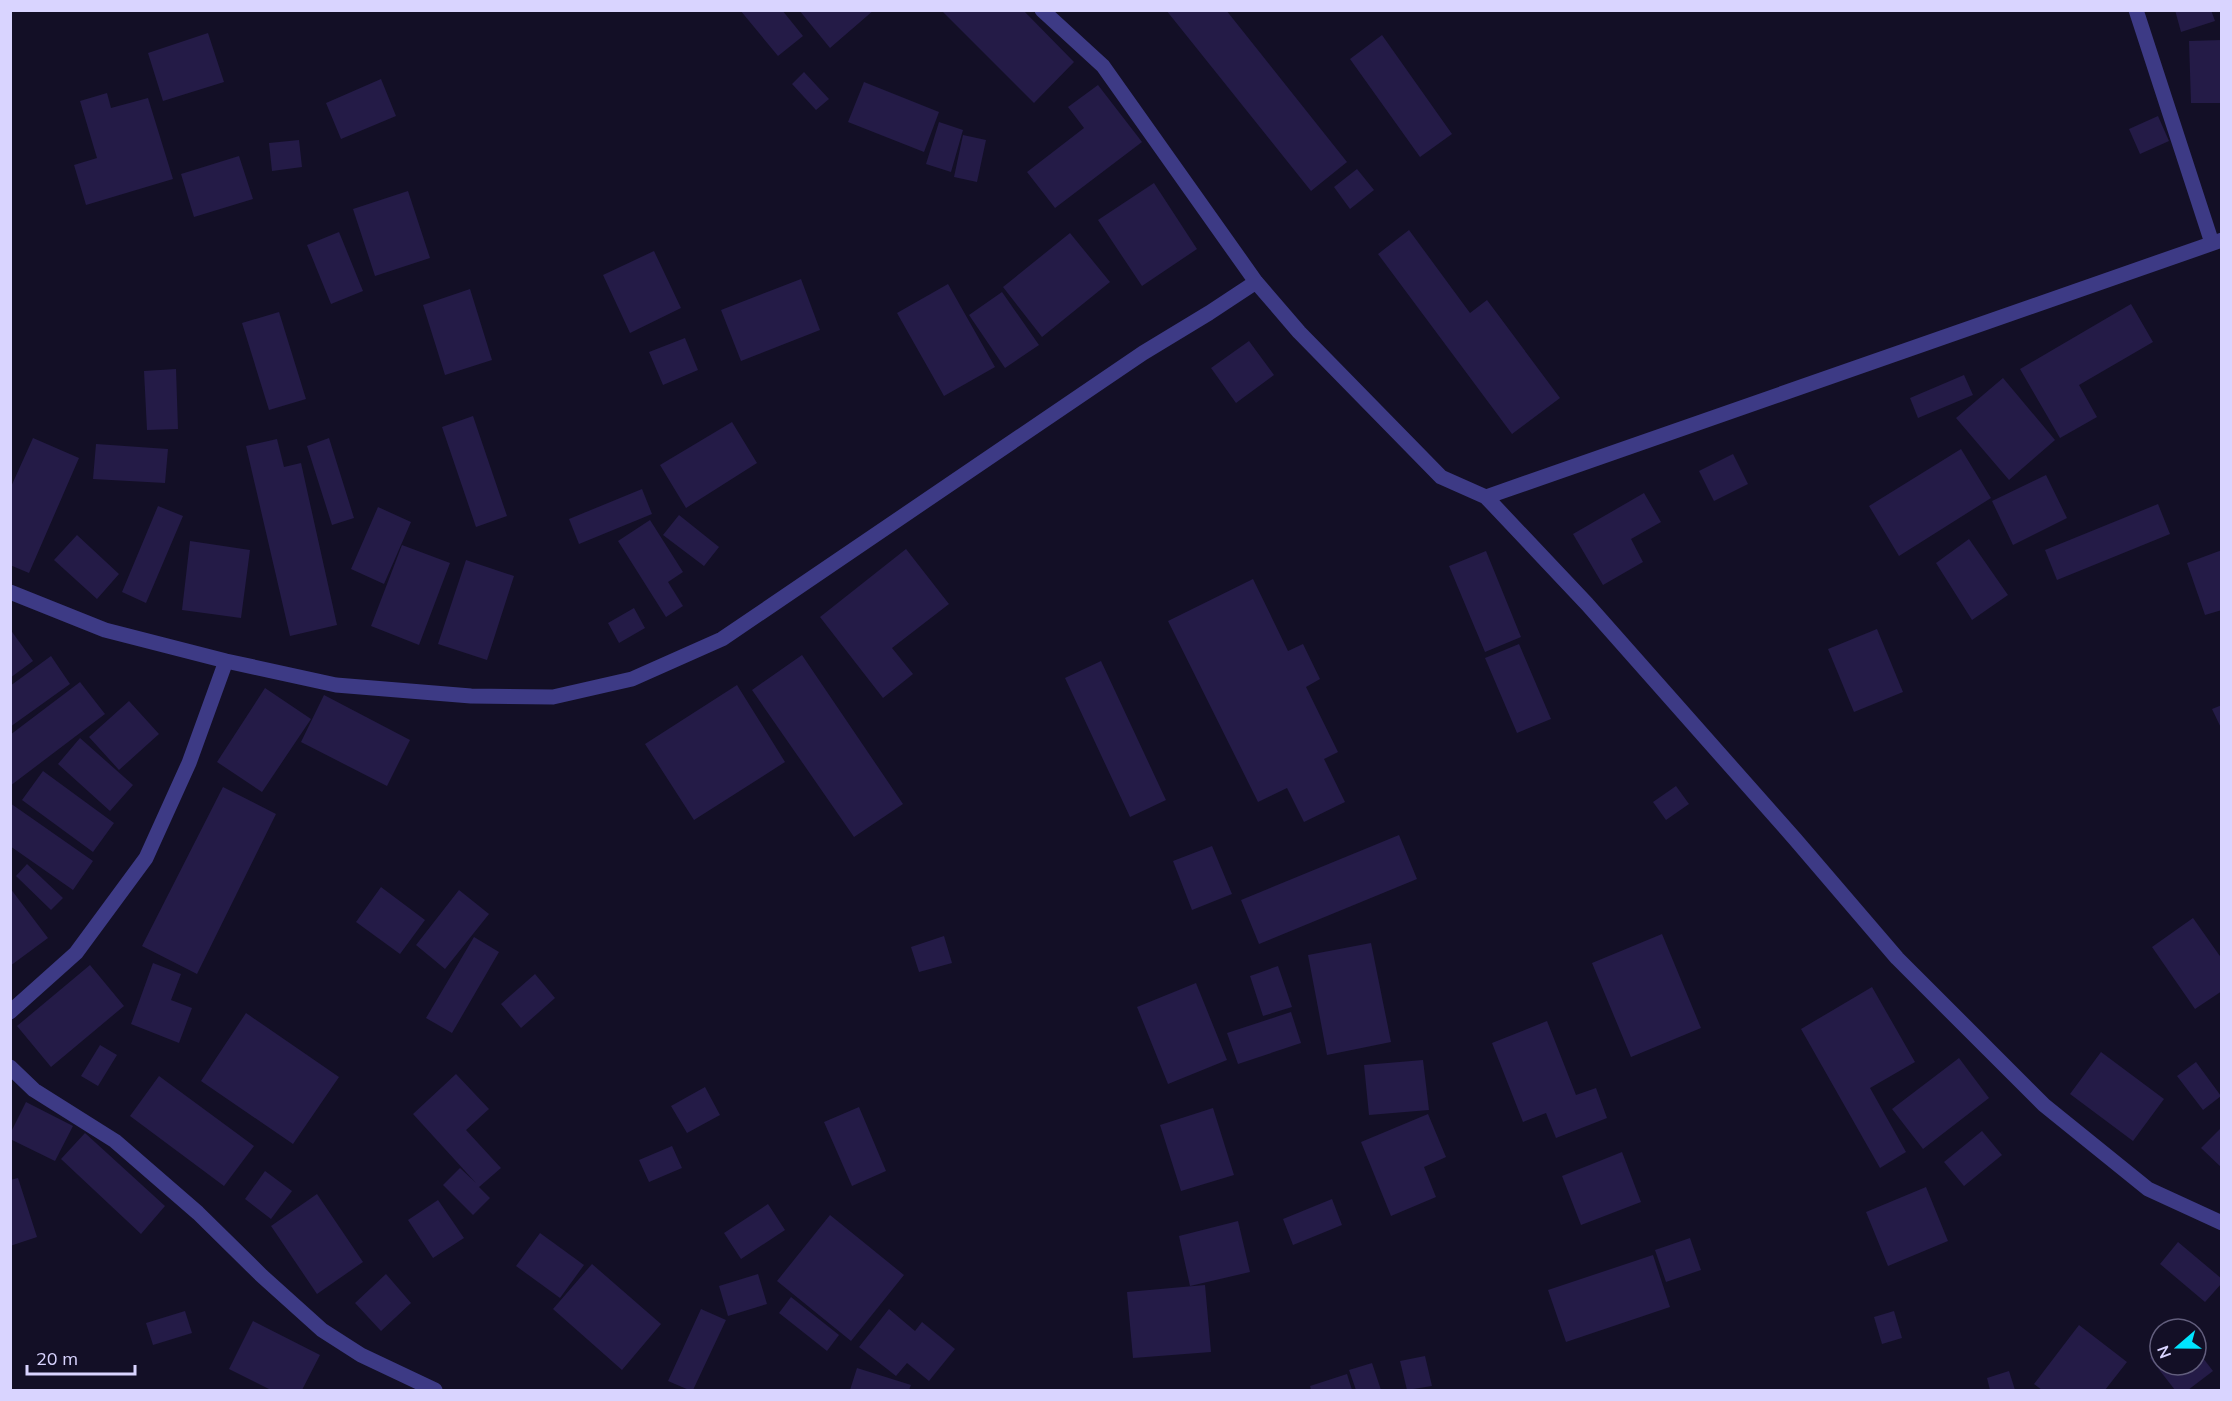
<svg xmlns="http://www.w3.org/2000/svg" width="2232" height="1401" font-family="Mulish,sans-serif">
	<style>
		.building { fill: #241b47 }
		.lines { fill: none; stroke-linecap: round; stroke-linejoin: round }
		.street { stroke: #3d3a85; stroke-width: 15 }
	</style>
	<rect width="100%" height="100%" fill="#130f26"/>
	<path class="building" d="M740,10H782L803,36L778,56Z
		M799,10H874L830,48Z
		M941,10H1023L1074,62L1034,103Z
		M1166,10H1226L1347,162L1311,191Z
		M2175,10H2211L2215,21L2181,32Z
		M208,33L224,82L163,101L148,53Z
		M1382,35L1452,134L1420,157L1350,59Z
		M2222,40V103H2191L2189,41Z
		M804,72L829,99L816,110L792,84Z
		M381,79L396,116L341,139L326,103Z
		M864,82L939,112L924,152L848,122Z
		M1098,85L1142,142L1055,208L1027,172L1084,128L1068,107Z
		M107,93L111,108L148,98L173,179L86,205L74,165L97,158L80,101Z
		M2158,116L2169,141L2140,154L2129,129Z
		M939,122L963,130L951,172L926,164Z
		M963,135L986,140L977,182L954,177Z
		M299,140L302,167L272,171L269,143Z
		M239,156L253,199L194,217L181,174Z
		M1357,169L1374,190L1350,209L1334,187Z
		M1154,183L1197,249L1142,286L1098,220Z
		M408,191L430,258L375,276L353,209Z
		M1409,230L1470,313L1487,300L1560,398L1512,434L1378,254Z
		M339,232L363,291L331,304L307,245Z
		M1070,233L1110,282L1042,337L1003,287Z
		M654,251L681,308L630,333L603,275Z
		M801,279L820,330L741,361L721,310Z
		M948,284L995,367L944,396L897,313Z
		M470,289L492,360L445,375L423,305Z
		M1002,292L1039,345L1005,368L969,315Z
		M2131,304L2153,342L2079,385L2097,417L2060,438L2020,369Z
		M279,312L306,399L269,410L242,323Z
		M685,338L698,370L663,385L649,352Z
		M1249,341L1274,375L1236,403L1211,368Z
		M176,369L178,429L147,430L144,371Z
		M1964,375L1973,395L1918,418L1910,398Z
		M2003,378L2055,440L2009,480L1956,418Z
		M473,416L507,516L476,527L442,427Z
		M732,422L757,463L686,508L660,465Z
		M33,438L79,458L29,573L10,565V489Z
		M329,438L354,518L332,525L307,446Z
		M277,439L284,467L301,463L337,625L290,636L246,446Z
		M96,444L168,449L165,483L93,479Z
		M1961,449L1991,498L1899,556L1869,506Z
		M1733,454L1748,484L1714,501L1699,471Z
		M2046,475L2067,518L2013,545L1992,501Z
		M642,489L652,514L579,544L569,519Z
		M1644,493L1661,522L1631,539L1643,562L1603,585L1573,534Z
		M2158,504L2170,534L2057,580L2045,550Z
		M158,506L183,516L146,603L122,592Z
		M378,507L411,522L384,584L351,569Z
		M679,515L719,547L704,566L663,535Z
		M650,520L683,572L668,582L683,606L666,617L618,541Z
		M77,535L119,574L97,599L54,560Z
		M1969,539L2008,595L1972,620L1936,563Z
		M190,541L250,550L241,618L182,610Z
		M402,545L450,563L419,645L371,626Z
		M906,549L949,604L892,648L913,674L883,698L820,617Z
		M2222,550V610L2205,615L2187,563Z
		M1486,551L1521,637L1485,652L1449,566Z
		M466,560L514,576L487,660L438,644Z
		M1253,579L1288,651L1303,644L1320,679L1306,687L1338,752L1324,759L1345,802L1304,822L1287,788L1258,802L1168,621Z
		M634,608L645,628L619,643L608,623Z
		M10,629L33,661L10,678Z
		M1877,629L1903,692L1854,712L1828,649Z
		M1519,644L1551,719L1517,733L1485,658Z
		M802,655L903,804L854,837L752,690Z
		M51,656L70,684L10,727V686Z
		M1101,661L1166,800L1130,817L1065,678Z
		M80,682L105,714L10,786V735Z
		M737,685L785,762L694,820L645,744Z
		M265,688L311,719L262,792L217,762Z
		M324,695L410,740L387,786L301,742Z
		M129,701L159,734L119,770L89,737Z
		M2222,705V730L2212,709Z
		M80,738L133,785L110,811L58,764Z
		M43,771L114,823L93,852L22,800Z
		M1676,786L1689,804L1666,820L1653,802Z
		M223,787L276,814L197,974L142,946Z
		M10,803L93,861L73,890L10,846Z
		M1399,835L1417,879L1259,944L1241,900Z
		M1212,846L1232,894L1192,910L1173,861Z
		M27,864L63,898L51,910L16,876Z
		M381,887L425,920L400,954L356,922Z
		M10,888L48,938L10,966Z
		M459,890L489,914L445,969L416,945Z
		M2193,918L2222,959V991L2195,1009L2152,947Z
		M1662,934L1701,1028L1631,1057L1592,963Z
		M944,936L952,963L919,972L911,947Z
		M474,937L499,952L452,1033L426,1018Z
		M1371,943L1391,1042L1327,1055L1308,955Z
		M153,963L181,974L171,1000L192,1008L179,1043L131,1024Z
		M90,965L124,1006L51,1067L17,1026Z
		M1278,966L1292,1007L1263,1016L1250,976Z
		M535,974L555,998L521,1028L501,1004Z
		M1196,983L1227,1060L1168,1084L1137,1007Z
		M1872,987L1915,1062L1870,1088L1906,1152L1880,1168L1801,1029Z
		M1291,1012L1301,1043L1238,1064L1227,1033Z
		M246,1013L339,1077L293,1144L201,1081Z
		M1547,1021L1576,1095L1596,1088L1607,1118L1556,1138L1546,1113L1523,1122L1492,1043Z
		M100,1045L117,1055L98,1086L81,1076Z
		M2101,1052L2164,1099L2133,1141L2070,1094Z
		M1959,1058L1989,1098L1923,1149L1892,1109Z
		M1423,1060L1429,1110L1369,1115L1364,1065Z
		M2196,1062L2221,1096L2203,1110L2177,1076Z
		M456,1074L489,1109L466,1130L501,1168L479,1187L490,1198L473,1215L443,1185L460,1168L476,1183L413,1114Z
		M159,1076L254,1146L224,1186L130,1116Z
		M705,1087L720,1115L687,1133L671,1106Z
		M26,1102L73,1126L55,1161L10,1139V1134Z
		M859,1107L886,1171L852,1186L824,1122Z
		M1213,1108L1234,1175L1181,1191L1160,1125Z
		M1428,1114L1446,1157L1424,1167L1436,1197L1391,1216L1361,1142Z
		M2222,1127V1168L2201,1148Z
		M1982,1131L2002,1155L1964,1186L1944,1162Z
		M85,1133L165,1206L141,1234L61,1159Z
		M672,1146L682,1168L649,1182L639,1160Z
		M1622,1152L1641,1202L1581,1225L1562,1176Z
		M265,1171L292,1191L271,1219L245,1199Z
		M18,1178L37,1237L10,1246V1180Z
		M1926,1187L1948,1241L1888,1266L1866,1212Z
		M317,1194L363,1262L317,1294L271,1226Z
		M1332,1199L1342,1225L1293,1245L1283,1219Z
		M438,1200L464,1238L433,1258L408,1220Z
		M768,1204L785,1230L741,1259L724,1233Z
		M830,1215L904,1275L851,1341L777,1281Z
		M1238,1221L1250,1272L1190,1286L1179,1236Z
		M540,1233L584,1265L560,1298L516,1266Z
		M1690,1238L1701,1270L1666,1282L1655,1250Z
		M2178,1242L2222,1279V1283L2205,1302L2160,1264Z
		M1653,1255L1670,1307L1566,1342L1548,1290Z
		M592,1264L661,1324L622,1370L553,1309Z
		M386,1274L411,1303L381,1331L355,1303Z
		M758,1274L767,1304L728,1316L719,1286Z
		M1205,1285L1211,1352L1133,1358L1127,1292Z
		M791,1297L839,1335L827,1351L779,1313Z
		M701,1309L726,1320L693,1390H689L668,1381Z
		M889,1309L915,1331L922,1322L955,1349L929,1381L907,1363L896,1376L859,1347Z
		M185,1311L192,1333L153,1345L146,1323Z
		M1894,1311L1902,1338L1882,1344L1874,1317Z
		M253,1321L320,1355L302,1390H271L229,1369Z
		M2079,1325L2127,1362L2105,1390H2042L2034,1384Z
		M2196,1349L2213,1371L2188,1390H2175L2150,1358L2160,1350V1365H2196Z
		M1425,1356L1432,1386L1407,1390L1400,1361Z
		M1372,1363L1381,1390H1356L1349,1370Z
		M857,1368L911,1385L909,1390H850Z
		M2009,1371L2015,1390H1990L1987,1378Z
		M1347,1374L1352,1390H1311L1310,1386Z"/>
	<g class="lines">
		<path class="street" d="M1042,10L1103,66L1256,282L1299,332L1441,477L1486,497L1587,604L1795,839L1897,958L2044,1105L2148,1189L2222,1223
			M2136,10L2212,243
			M1486,497L2222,240
			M10,592L105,630L226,661L336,685L471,696L553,697L632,679L722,639L1143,353L1209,313L1256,282
			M10,1012L76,953L146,858L189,763L226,661
			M10,1067L34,1090L115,1141L198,1213L262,1276L322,1330L361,1355L435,1390"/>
	</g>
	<rect width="2232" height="1401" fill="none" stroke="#d9d4ff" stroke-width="24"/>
	<g transform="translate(2178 1347) rotate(250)"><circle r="28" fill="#130f26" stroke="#625e7d" stroke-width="1.5"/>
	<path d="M0-4.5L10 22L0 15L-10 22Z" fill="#00e5ff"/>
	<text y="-9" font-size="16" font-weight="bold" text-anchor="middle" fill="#d9d4ff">N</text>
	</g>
	<path d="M27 1365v9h108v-9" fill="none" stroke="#d9d4ff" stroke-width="3"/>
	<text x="36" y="1365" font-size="18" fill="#d9d4ff" stroke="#130f26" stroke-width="4.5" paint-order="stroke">20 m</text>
</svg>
